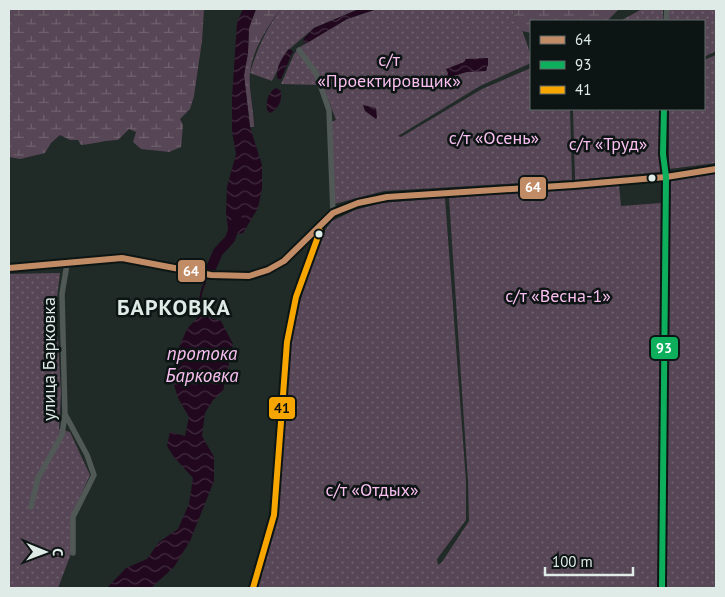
<svg xmlns="http://www.w3.org/2000/svg" width="725" height="597" font-family="'PT Sans',sans-serif">
	<style>
		.grass { fill: url(#grass-dots) }
		.wetland { fill: url(#wetland-marsh) }
		.water { fill: url(#water-waves) }
		.lines { fill: none; stroke-linecap: round; stroke-linejoin: round }
		.stream { stroke: #21081e; stroke-width: 2 }
		.river { stroke: #21081e; stroke-width: 10 }
		.minor { stroke: #515957; stroke-width: 5.5 }
		.secondary { stroke: #515957; stroke-width: 9 }
		.bus-1-casing { stroke: #0c1513; stroke-width: 10 }
		.bus-2-casing { stroke: #0c1513; stroke-width: 10 }
		.bus-3-casing { stroke: #0c1513; stroke-width: 10 }
		.bus-1 { stroke: #c18c65; stroke-width: 6 }
		.bus-2 { stroke: #0daf5c; stroke-width: 6 }
		.bus-3 { stroke: #f7a600; stroke-width: 6 }
		.bus-dot { fill: #dfebe7; stroke: #0c1513; stroke-width: 2 }
		.labels { text-anchor: middle; dominant-baseline: central; stroke-width: 5; stroke-linejoin: round; paint-order: stroke }
		.park-label { font-size: 18px; fill: #fabff0; stroke: #0c1513 }
		.street-label { font-size: 18px; fill: #dfebe7; stroke: #0c1513 }
		.water-label { font-size: 19px; font-style: italic; fill: #fbc0f1; stroke: #0c1513 }
		.district-label { font-size: 22px; font-weight: bold; letter-spacing: 1px; fill: #dfebe7; stroke: #0c1513 }
		.line-badge { stroke: #0c1513; stroke-width: 2 }
		.badge-label { font-size: 14px; text-anchor: middle; font-weight: bold; fill: #fff }
		.pale-badge-label { font-size: 14px; text-anchor: middle; font-weight: bold; fill: #111 }
	</style>
	<defs>
		<pattern id="grass-dots" width="8" height="8" patternUnits="userSpaceOnUse" patternTransform="scale(1.25)"><rect width="8" height="8" fill="#574655"/><path d="M2 2h.1M6 6h.1" fill="none" stroke="#6f616d" stroke-width="1.8" stroke-linecap="round"/></pattern>
		<pattern id="wetland-marsh" width="20" height="14" patternUnits="userSpaceOnUse" patternTransform="scale(1.25)"><rect width="20" height="14" fill="#574655"/><path d="M1 5h8M5 5V1M11 12h8M15 12V8" fill="none" stroke="#6f616d"/></pattern>
		<pattern id="water-waves" width="16" height="10" patternUnits="userSpaceOnUse" patternTransform="scale(1.25)"><rect width="16" height="10" fill="#21081e"/><path d="M0 5q4-4 8 0t8 0" fill="none" stroke="#412c3f"/></pattern>
	</defs>
	<rect width="100%" height="100%" fill="#202a27"/>
	<path class="grass" d="M281,9H359L314,28L287,51L272,81L250,73C257,49 266,29 281,9Z
		M377,9H514C512,19 518,23 522,31C526,40 531,53 531,63L480,86L398,136L401,137L482,89L531,68V109H570L572,180L384,191L334,204L331,122L336,120L322,83L318,85L281,84L294,54L300,47L347,19Z
		M642,9H663V21H620Z
		M669,9H716V51L704,57V21H669Z
		M716,55V163L669,169V109H704V60Z
		M573,109H661L660,172L575,180Z
		M716,173V588H666L670,180Z
		M619,184L621,206L661,203L659,588H257L277,515L291,339L299,305L317,248L325,230L332,221L355,210L381,203L445,198L466,481V520L437,559L438,565L442,562L469,521L468,481L449,198Z
		M60,273L53,330L58,339L61,394L59,429L70,432L90,475L71,517L72,551L58,588H9V274Z"/>
	<path class="wetland" d="M9,9H204L202,41L194,96L190,109L180,119L183,125L181,147L169,152L141,149L133,142L136,132L129,129L118,140C105,140 94,144 81,145L78,140H70L60,135L51,143L45,153L20,159L9,157Z
		M256,9H281C267,27 253,49 250,72C248,87 254,111 254,127H250L244,75L248,53L249,28Z
		M514,9H619L607,21H531V33L522,31C517,24 512,18 514,9Z"/>
	<path class="water" d="M243,9H256L249,28L248,53L244,75L250,127L262,165V188L258,208L243,233L238,234L228,228L226,212L227,187L236,154L232,131V98L237,23Z
		M359,9H377L347,19L307,43L303,42L304,38L314,28Z
		M289,49L293,51L281,79H278C274,69 283,56 289,49Z
		M488,58V65L486,71L467,72L447,78L448,73L446,69L464,62L466,59Z
		M276,88L281,91C282,100 279,109 270,113L267,110C266,101 268,92 276,88Z
		M363,105L376,108L377,118L376,119L365,111Z
		M200,315L221,321L233,344L223,391L213,400L205,413L202,436L214,457V481L190,541L174,567L151,588H107L126,568L147,559L159,542L178,529L189,504L193,478L174,457L167,446L170,432L185,436L189,417L178,398L174,385L175,357L187,329Z"/>
	<g class="lines">
		<path class="stream" d="M205,282C197,302 200,302 208,319"/>
		<path class="river" d="M211,268L218,252L230,239L237,219"/>
		<path class="minor" d="M666,21L667,9
			M299,50L316,73L329,110L333,213
			M65,414L87,455L94,475L73,517V553
			M31,507L38,478L62,435L65,414L62,294L67,264
			M253,588L274,515L287,342L296,297L308,260L321,227
			M662,588L666,177L663,154L664,109"/>
		<path class="secondary" d="M9,268L122,258L211,275L249,276L268,270L284,261L333,213L358,203L387,197L574,185L666,177L716,169"/>
		<g class="bus-1-casing">
			<path id="bus-1" d="M9,268L122,258L211,275L249,276L268,270L284,261L333,213L358,203L387,197L574,185L666,177L716,169"/>
		</g>
		<g class="bus-2-casing">
			<path id="bus-2" d="M662,588L666,177L663,154L664,109"/>
		</g>
		<g class="bus-3-casing">
			<path id="bus-3" d="M253,588L274,515L287,342L296,297L320,231"/>
		</g>
		<use href="#bus-1" class="bus-1"/>
		<use href="#bus-2" class="bus-2"/>
		<use href="#bus-3" class="bus-3"/>
	</g>
	<g class="bus-dot">
		<circle cx="652" cy="178" r="4.5"/>
		<circle cx="319" cy="234" r="4.5"/>
	</g>
	<g class="labels">
		<g class="park-label">
			<text x="389" y="59">с/т<tspan x="389" dy="21">«Проектировщик»</tspan></text>
			<text x="494" y="137">с/т «Осень»</text>
			<text x="608" y="143">с/т «Труд»</text>
			<text x="558" y="295">с/т «Весна-1»</text>
			<text x="372" y="489">с/т «Отдых»</text>
		</g>
		<g class="street-label">
			<text transform="translate(48 359) rotate(-90)">улица Барковка</text>
		</g>
		<g class="water-label">
			<text x="202" y="353">протока<tspan x="202" dy="22">Барковка</tspan></text>
		</g>
		<g class="district-label">
			<text x="174" y="307">БАРКОВКА</text>
		</g>
	</g>
	<g class="line-badge">
		<rect x="519" y="176" width="28" height="24" rx="5" fill="#c18c65"/>
		<rect x="177" y="259" width="29" height="24" rx="5" fill="#c18c65"/>
		<rect x="650" y="336" width="29" height="24" rx="5" fill="#0daf5c"/>
		<rect x="268" y="396" width="28" height="24" rx="5" fill="#f7a600"/>
	</g>
	<g class="badge-label">
		<text x="533" y="192">64</text>
		<text x="191" y="276">64</text>
		<text x="664" y="353">93</text>
	</g>
	<g class="pale-badge-label">
		<text x="282" y="413">41</text>
	</g>
	<rect width="725" height="597" fill="none" stroke="#dfebe7" stroke-width="20"/>
	<rect x="530" y="20" width="175" height="90" fill="#0c1513" stroke="#606b68"/>
	<rect x="540" y="36" width="25" height="8" fill="#c18c65" stroke="#606b68"/>
	<text x="575" y="45" font-size="15" fill="#dfebe7">64</text>
	<rect x="540" y="61" width="25" height="8" fill="#0daf5c" stroke="#606b68"/>
	<text x="575" y="70" font-size="15" fill="#dfebe7">93</text>
	<rect x="540" y="86" width="25" height="8" fill="#f7a600" stroke="#606b68"/>
	<text x="575" y="95" font-size="15" fill="#dfebe7">41</text>
	<g transform="translate(45 552) rotate(91)" stroke="#0c1513" stroke-width="4" paint-order="stroke">
	<path d="M0-4L9 19L0 12L-9 19Z" fill="#dfebe7"/>
	<text y="-8" font-size="14" font-weight="bold" text-anchor="middle" fill="#dfebe7">С</text>
	</g>
	<path d="M545 567v8h88v-8" fill="none" stroke="#dfebe7" stroke-width="2.5"/>
	<text x="552" y="567" font-size="15" fill="#dfebe7" stroke="#0c1513" stroke-width="4" paint-order="stroke">100 m</text>
</svg>
